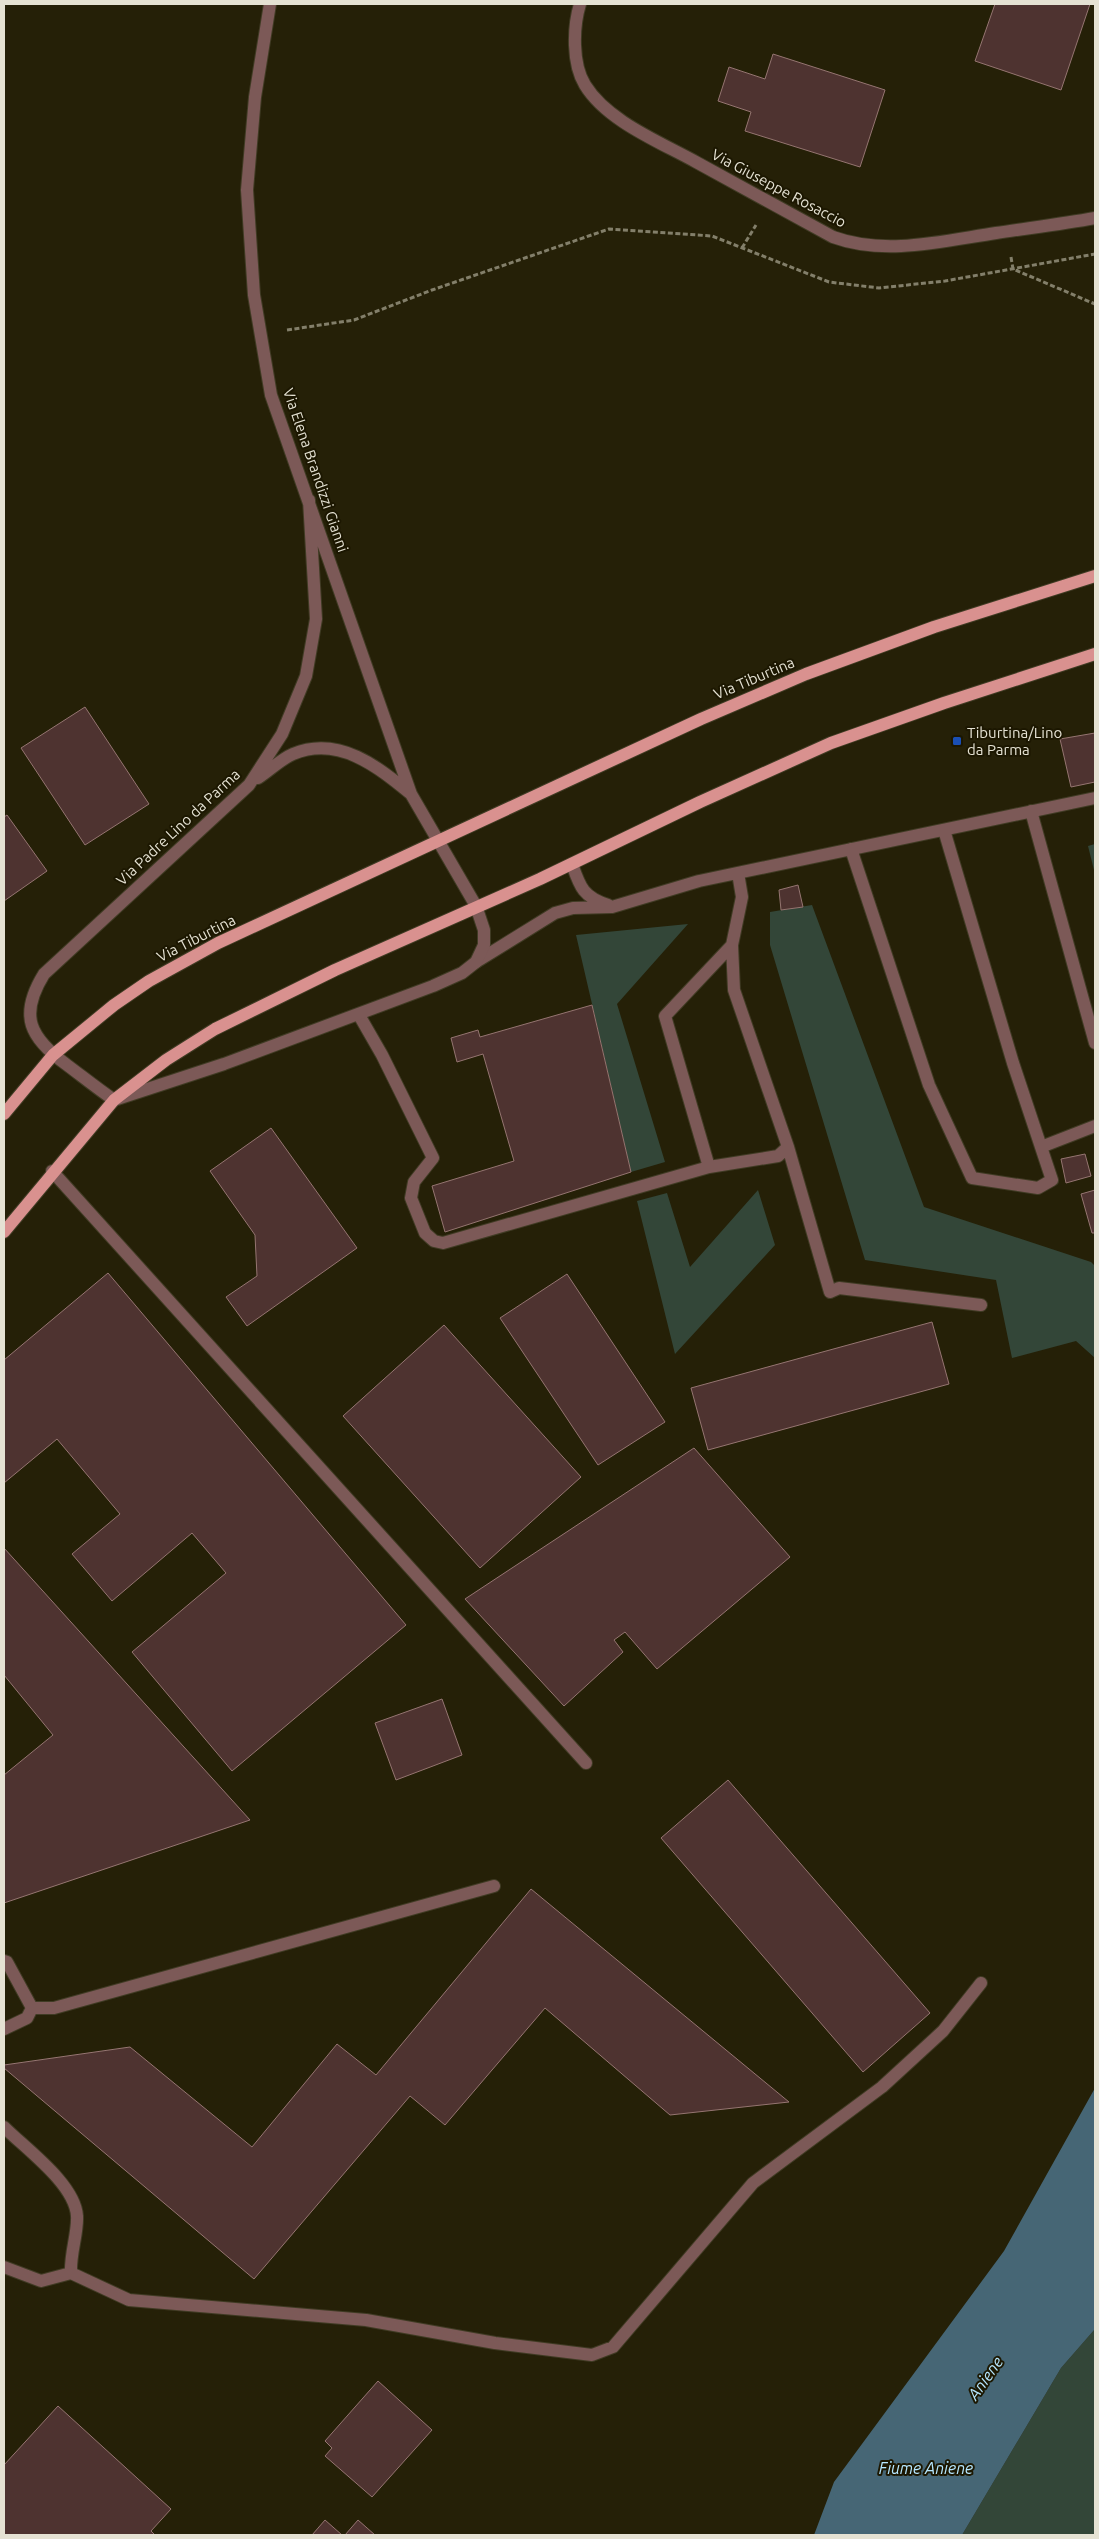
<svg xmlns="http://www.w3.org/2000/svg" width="1099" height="2539" font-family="Ubuntu,sans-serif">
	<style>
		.green { fill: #334638 }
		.water { fill: #466675 }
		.building { fill: #4e3330; stroke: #957571 }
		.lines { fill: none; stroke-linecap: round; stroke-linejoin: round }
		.service-casing { stroke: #403b24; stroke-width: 14 }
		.minor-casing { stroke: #403b24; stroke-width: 14 }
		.primary-casing { stroke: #403b24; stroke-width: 14 }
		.path { stroke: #837f6a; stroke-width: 3; stroke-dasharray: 5 2.5; stroke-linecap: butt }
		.service { stroke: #7c5957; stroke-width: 12 }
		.minor { stroke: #7c5957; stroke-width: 12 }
		.primary { stroke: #d9918f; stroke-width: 12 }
		.transit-dot { fill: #1a4fb4; stroke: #1c1701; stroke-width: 2 }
		.labels { text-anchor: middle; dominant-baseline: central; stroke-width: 4; stroke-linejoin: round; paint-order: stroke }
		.street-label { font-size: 15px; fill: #e5e2d3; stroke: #1c1701 }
		.poi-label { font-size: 15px; fill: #e5e2d3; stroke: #1c1701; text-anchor: start }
		.water-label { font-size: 16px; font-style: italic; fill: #b6e7ff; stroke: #1c1701 }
	</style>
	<rect width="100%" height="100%" fill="#252007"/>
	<path class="green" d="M1095,844V874L1088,846Z
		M812,905L924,1207L1091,1262L1095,1266V1358L1076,1341L1012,1358L996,1280L865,1260L770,945V912Z
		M688,924L617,1004L665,1162L631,1172L576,935Z
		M758,1190L775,1245L675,1354L637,1201L667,1193L690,1267Z
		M1095,2329V2535H962L1061,2368Z"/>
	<path class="water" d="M1095,2088V2329L1061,2368L962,2535H814L834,2482L1004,2251Z"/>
	<path class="building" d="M995,4H1090L1061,90L975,61Z
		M773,54L885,90L860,167L745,131L751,112L718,101L729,67L765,79Z
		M85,707L149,804L85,845L21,748Z
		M1095,733V782L1071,787L1060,739Z
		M7,815L47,871L4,901V817Z
		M798,885L803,907L781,910L779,890Z
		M592,1005L631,1172L445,1232L432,1186L514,1161L483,1054L457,1062L451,1038L478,1030L480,1037Z
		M271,1128L357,1248L247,1326L226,1297L257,1276L255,1235L210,1171Z
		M1085,1154L1091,1176L1066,1183L1061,1159Z
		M1095,1190V1233H1092L1081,1194Z
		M108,1273L406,1625L232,1771L132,1652L226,1573L192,1533L112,1601L72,1554L120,1514L57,1439L4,1483V1360Z
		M567,1274L665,1422L598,1465L500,1318Z
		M932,1322L949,1384L708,1450L691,1388Z
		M444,1325L581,1477L480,1568L343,1416Z
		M694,1448L790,1557L657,1669L625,1632L614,1640L623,1652L564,1706L465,1599Z
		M4,1548L250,1820L4,1903V1775L53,1735L4,1675Z
		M442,1699L462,1755L396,1780L375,1723Z
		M728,1780L930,2013L863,2072L661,1838Z
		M531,1889L789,2102L670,2115L545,2008L445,2125L410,2096L254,2279L4,2068V2065L130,2047L252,2147L337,2044L376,2075Z
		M378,2381L432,2430L372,2497L325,2456L332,2448L325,2441Z
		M58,2406L171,2509L151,2531L155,2535H4V2465Z
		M325,2520L342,2535H312Z
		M358,2520L375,2535H345Z"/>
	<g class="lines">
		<g class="service-casing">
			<path id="service" d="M1031,811L1095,1043
				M851,849L929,1085L972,1178L1038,1188L1052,1180L1013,1063L944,830
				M572,864C580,887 583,897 608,905
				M732,945L734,990L788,1147L778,1156L709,1167L665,1016L732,945L742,897L738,873
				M476,962L555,913L573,908L612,907L699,881L1095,798
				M359,1015L382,1055L433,1158L414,1182L411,1198L425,1233L434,1241L443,1243L709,1167
				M788,1147L830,1292L839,1288L981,1305
				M1041,1147L1095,1126
				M52,1171L586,1763
				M4,1961L7,1962L32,2008L27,2018L4,2029
				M32,2008H54L494,1886
				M4,2127C26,2149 75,2184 77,2216C78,2233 70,2253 71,2273L41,2281L4,2267
				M71,2273L129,2300L366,2320L495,2343L592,2355L613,2347L753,2183L882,2087L943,2031L981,1983"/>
		</g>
		<g class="minor-casing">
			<path id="minor" d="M270,4L255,97L247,190L254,295L271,395L411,794L476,906L484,930V945L476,962L462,973L433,986L224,1064L114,1100C98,1089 83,1077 67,1065C30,1038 18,1016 44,974L249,785L282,734L306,676L316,619L309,500
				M580,4C573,27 572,64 585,85C607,121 660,142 696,162C742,187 787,212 833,237C885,256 943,241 996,233C1029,228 1062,224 1095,218
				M258,778C269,771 281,759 293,754C339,735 378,767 411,794"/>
		</g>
		<g class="primary-casing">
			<path id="primary" d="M4,1114L53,1055L114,1005L149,981L218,943L701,719L806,674L934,627L1095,576
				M4,1232L114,1100L166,1060L215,1029L335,970L540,879L700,802L831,743L944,703L1095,654"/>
		</g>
		<path class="path" d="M742,248L756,225
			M1011,257L1013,269L1095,304
			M287,330L354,320L432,290L609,229L712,236L829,282L879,288L945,281L1095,254"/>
		<use href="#service" class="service"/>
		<use href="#minor" class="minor"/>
		<use href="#primary" class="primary"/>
	</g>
	<rect class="transit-dot" x="952" y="736" width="10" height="10" rx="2.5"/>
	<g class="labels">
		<g class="street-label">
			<text transform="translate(779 188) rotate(28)">Via Giuseppe Rosaccio</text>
			<text transform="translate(316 470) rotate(71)">Via Elena Brandizzi Gianni</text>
			<text transform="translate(754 678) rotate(-23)">Via Tiburtina</text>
			<text transform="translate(178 827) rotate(-43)">Via Padre Lino da Parma</text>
			<text transform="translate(196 938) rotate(-27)">Via Tiburtina</text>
		</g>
		<g class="poi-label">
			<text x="967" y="732">Tiburtina/Lino<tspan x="967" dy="17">da Parma</tspan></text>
		</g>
		<g class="water-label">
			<text transform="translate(985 2378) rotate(-55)">Aniene</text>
			<text x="926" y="2468">Fiume Aniene</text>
		</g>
	</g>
	<rect width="1099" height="2539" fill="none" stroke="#e5e2d3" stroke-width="10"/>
</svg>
